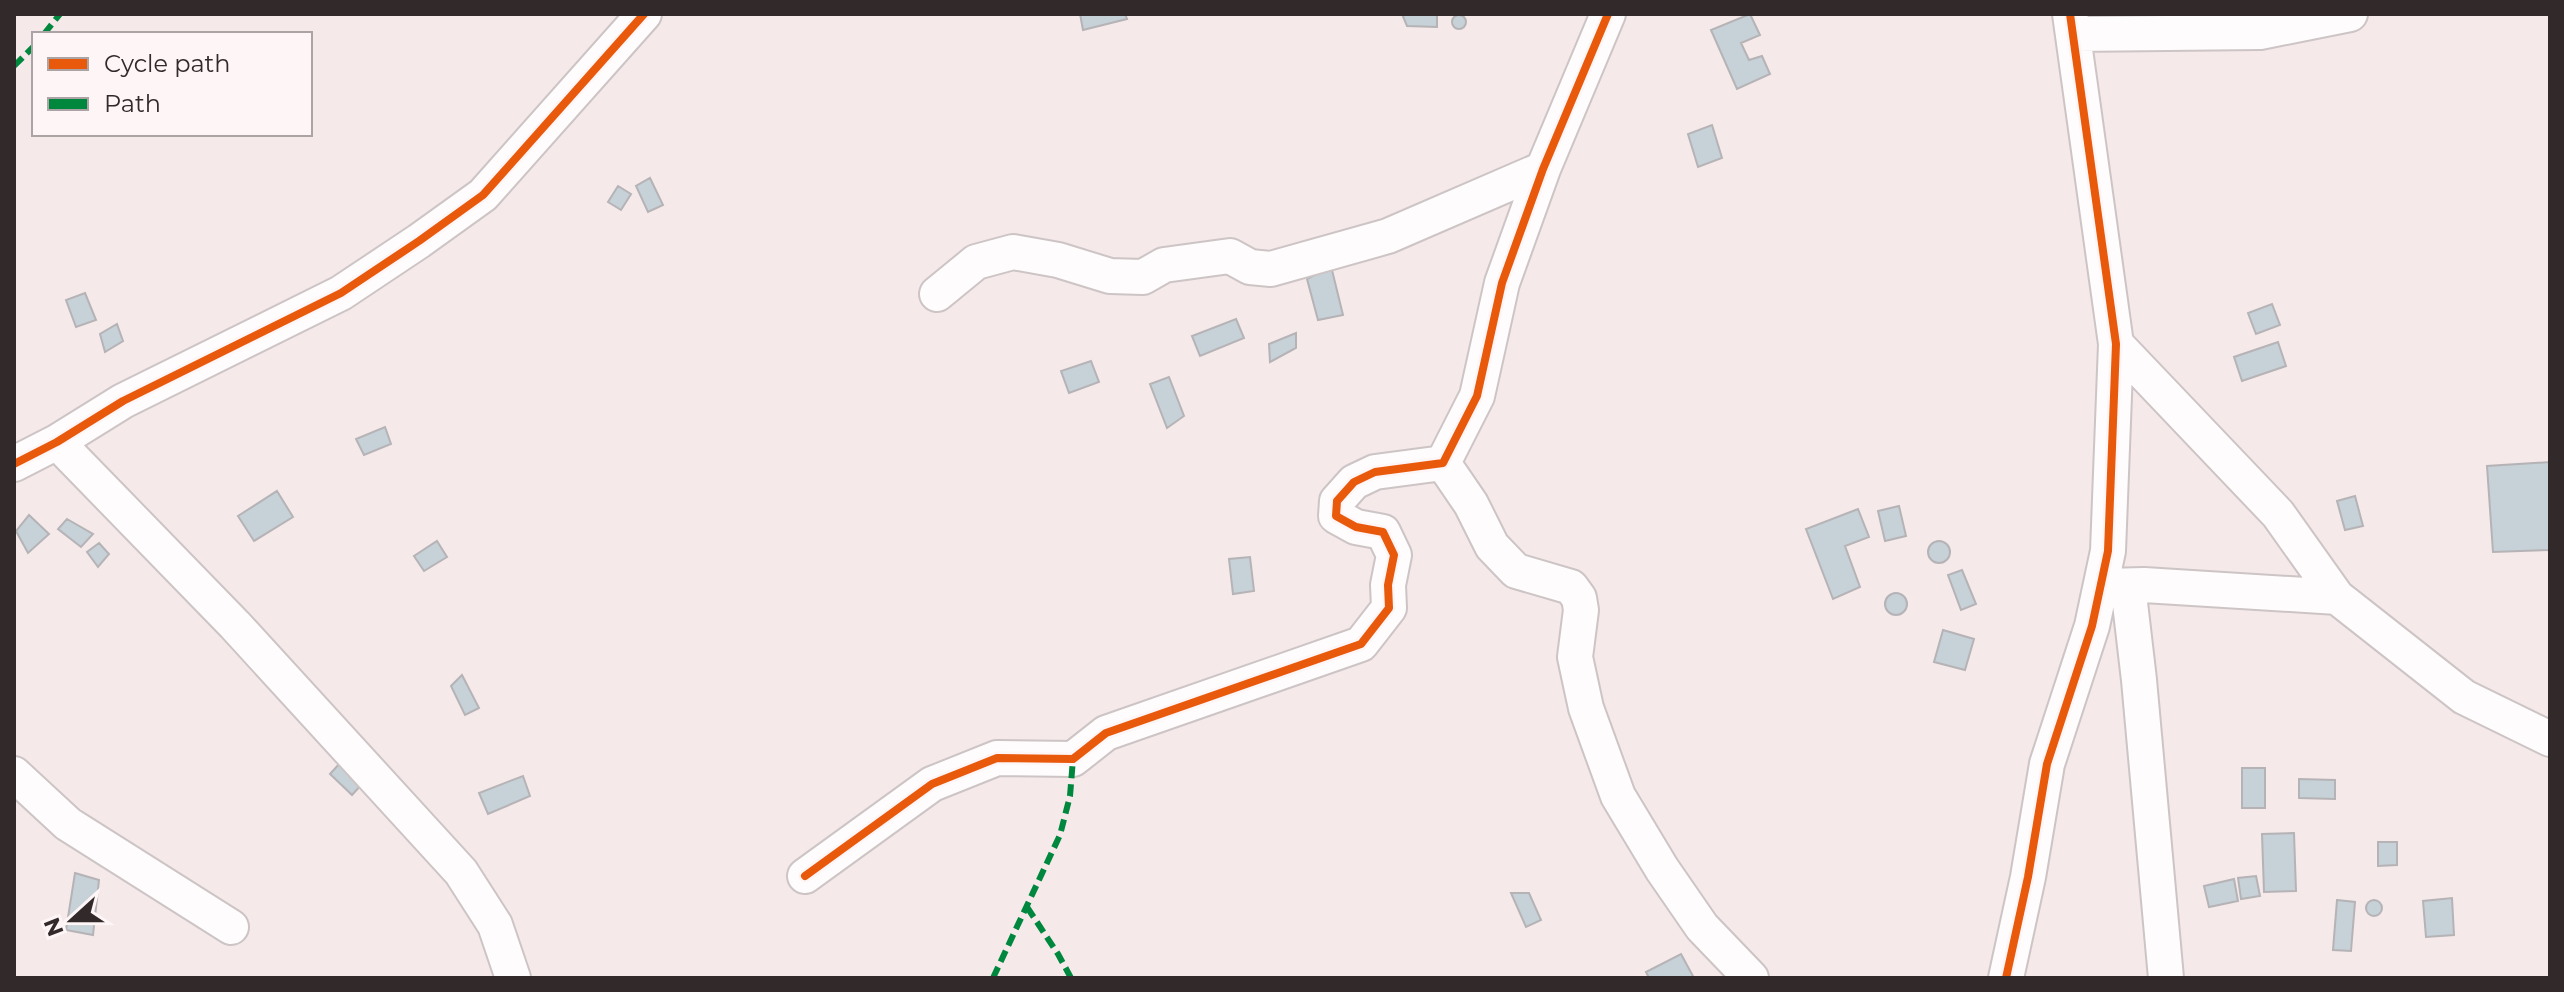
<svg xmlns="http://www.w3.org/2000/svg" width="2564" height="992" font-family="Montserrat,sans-serif">
	<style>
		.building { fill: #c7d1d8; stroke: #b5b3b5; stroke-width: 2 }
		.lines { fill: none; stroke-linecap: round; stroke-linejoin: round }
		.minor-casing { stroke: #cdc4c5; stroke-width: 38 }
		.minor { stroke: #fefcfc; stroke-width: 34 }
		.quiet { stroke: #00873e; stroke-width: 6; stroke-dasharray: 12 6; stroke-linecap: butt }
		.cycleway-casing { stroke: #fef5f6; stroke-width: 13 }
		.cycleway { stroke: #e8590c; stroke-width: 8 }
	</style>
	<rect width="100%" height="100%" fill="#f5e9ea"/>
	<path class="building" d="M1080,14H1125L1127,19L1083,30Z
		M1402,14H1437V27L1407,26Z
		M1750,14L1760,35L1741,43L1749,60L1762,56L1770,74L1737,89L1711,30Z
		M1452 22a7 7 0 1 1 14 0a7 7 0 1 1-14 0Z
		M1712,125L1722,158L1698,167L1688,134Z
		M650,178L663,205L648,212L636,186Z
		M618,186L631,194L621,210L608,202Z
		M1331,266L1343,315L1318,320L1307,279Z
		M85,293L96,320L76,327L66,300Z
		M2272,304L2280,325L2256,334L2248,313Z
		M1236,319L1244,338L1200,356L1192,336Z
		M117,324L123,341L105,352L100,334Z
		M1296,333V348L1270,362L1269,344Z
		M2278,342L2286,366L2242,381L2234,357Z
		M1091,361L1099,382L1069,393L1061,371Z
		M1169,377L1184,416L1167,428L1150,384Z
		M385,427L391,444L364,455L356,439Z
		M2550,462V550L2493,552L2487,466Z
		M277,491L293,517L254,541L238,516Z
		M2355,496L2363,526L2345,530L2337,501Z
		M1899,506L1906,536L1885,541L1878,511Z
		M1858,509L1869,537L1845,546L1860,587L1833,599L1806,529Z
		M29,515L49,534L28,553L16,531Z
		M67,519L93,534L81,547L58,529Z
		M437,541L447,557L424,571L414,556Z
		M1928 552a11 11 0 1 1 22 0a11 11 0 1 1-22 0Z
		M99,543L109,554L98,567L87,552Z
		M1250,557L1254,591L1233,594L1229,559Z
		M1962,570L1976,604L1961,610L1948,575Z
		M1885 604a11 11 0 1 1 22 0a11 11 0 1 1-22 0Z
		M1943,630L1974,639L1965,670L1934,662Z
		M462,675L479,708L465,715L451,686Z
		M340,763L362,784L352,795L330,774Z
		M2242,768H2265V808H2242Z
		M523,776L530,796L488,814L479,793Z
		M2299,779L2335,780V799L2299,798Z
		M2294,833L2296,891L2264,892L2262,834Z
		M2378,842H2397V865L2378,866Z
		M75,873L99,880L93,935L66,930Z
		M2256,876L2260,896L2241,899L2238,878Z
		M2234,879L2238,901L2209,907L2204,886Z
		M1511,893H1529L1541,920L1526,927Z
		M2452,898L2454,935L2426,937L2423,901Z
		M2337,900L2355,902L2351,951L2333,950Z
		M2366 908a8 8 0 1 1 16 0a8 8 0 1 1-16 0Z
		M1681,954L1694,978H1649L1646,972Z"/>
	<g class="lines">
		<g class="minor-casing">
			<path id="minor" d="M2074,34L2260,32L2350,14
				M937,294L976,262L1013,252L1058,260L1110,276L1143,277L1164,265L1230,256L1250,267L1271,269L1388,236L1543,169
				M2116,344L2278,514L2337,597L2464,697L2550,739
				M57,442L235,625L461,872L495,925L513,978
				M1443,463L1471,504L1492,546L1516,571L1571,587L1579,598L1581,610L1575,657L1586,708L1618,796L1662,869L1702,927L1751,978
				M14,464L57,442L123,401L341,293L419,241L483,195L644,14
				M2105,586L2144,585L2337,597
				M2128,586L2139,680L2166,978
				M14,774L68,824L231,927
				M805,876L932,784L997,758L1073,759L1106,733L1361,644L1389,608L1388,585L1394,555L1383,532L1356,527L1336,516L1337,501L1354,482L1375,472L1443,463L1477,396L1502,283L1543,169L1608,14
				M2006,978L2028,877L2047,764L2092,626L2108,551L2116,344L2070,14"/>
		</g>
		<use href="#minor" class="minor"/>
		<path class="quiet" d="M44,34L60,14
			M14,66L34,46
			M1027,907L1058,954L1071,978
			M993,978L1060,835L1070,796L1073,759"/>
		<g class="cycleway-casing">
			<path id="cycleway" d="M14,464L57,442L123,401L341,293L419,241L483,195L644,14
				M805,876L932,784L997,758L1073,759L1106,733L1361,644L1389,608L1388,585L1394,555L1383,532L1356,527L1336,516L1337,501L1354,482L1375,472L1443,463L1477,396L1502,283L1543,169L1608,14
				M2006,978L2028,877L2047,764L2092,626L2108,551L2116,344L2070,14"/>
		</g>
		<use href="#cycleway" class="cycleway"/>
	</g>
	<rect width="2564" height="992" fill="none" stroke="#31292a" stroke-width="32"/>
	<rect x="32" y="32" width="280" height="104" fill="#fef5f6" stroke="#aca3a4" stroke-width="2"/>
	<rect x="48" y="58" width="40" height="12" fill="#e8590c" stroke="#aca3a4" stroke-width="2"/>
	<text x="104" y="72" font-size="24" fill="#31292a">Cycle path</text>
	<rect x="48" y="98" width="40" height="12" fill="#00873e" stroke="#aca3a4" stroke-width="2"/>
	<text x="104" y="112" font-size="24" fill="#31292a">Path</text>
	<g transform="translate(72 920) rotate(249)" stroke="#fef5f6" stroke-width="6" paint-order="stroke">
	<path d="M0-6L14 30L0 20L-14 30Z" fill="#31292a"/>
	<text y="-12" font-size="22" font-weight="bold" text-anchor="middle" fill="#31292a">N</text>
	</g>
</svg>
